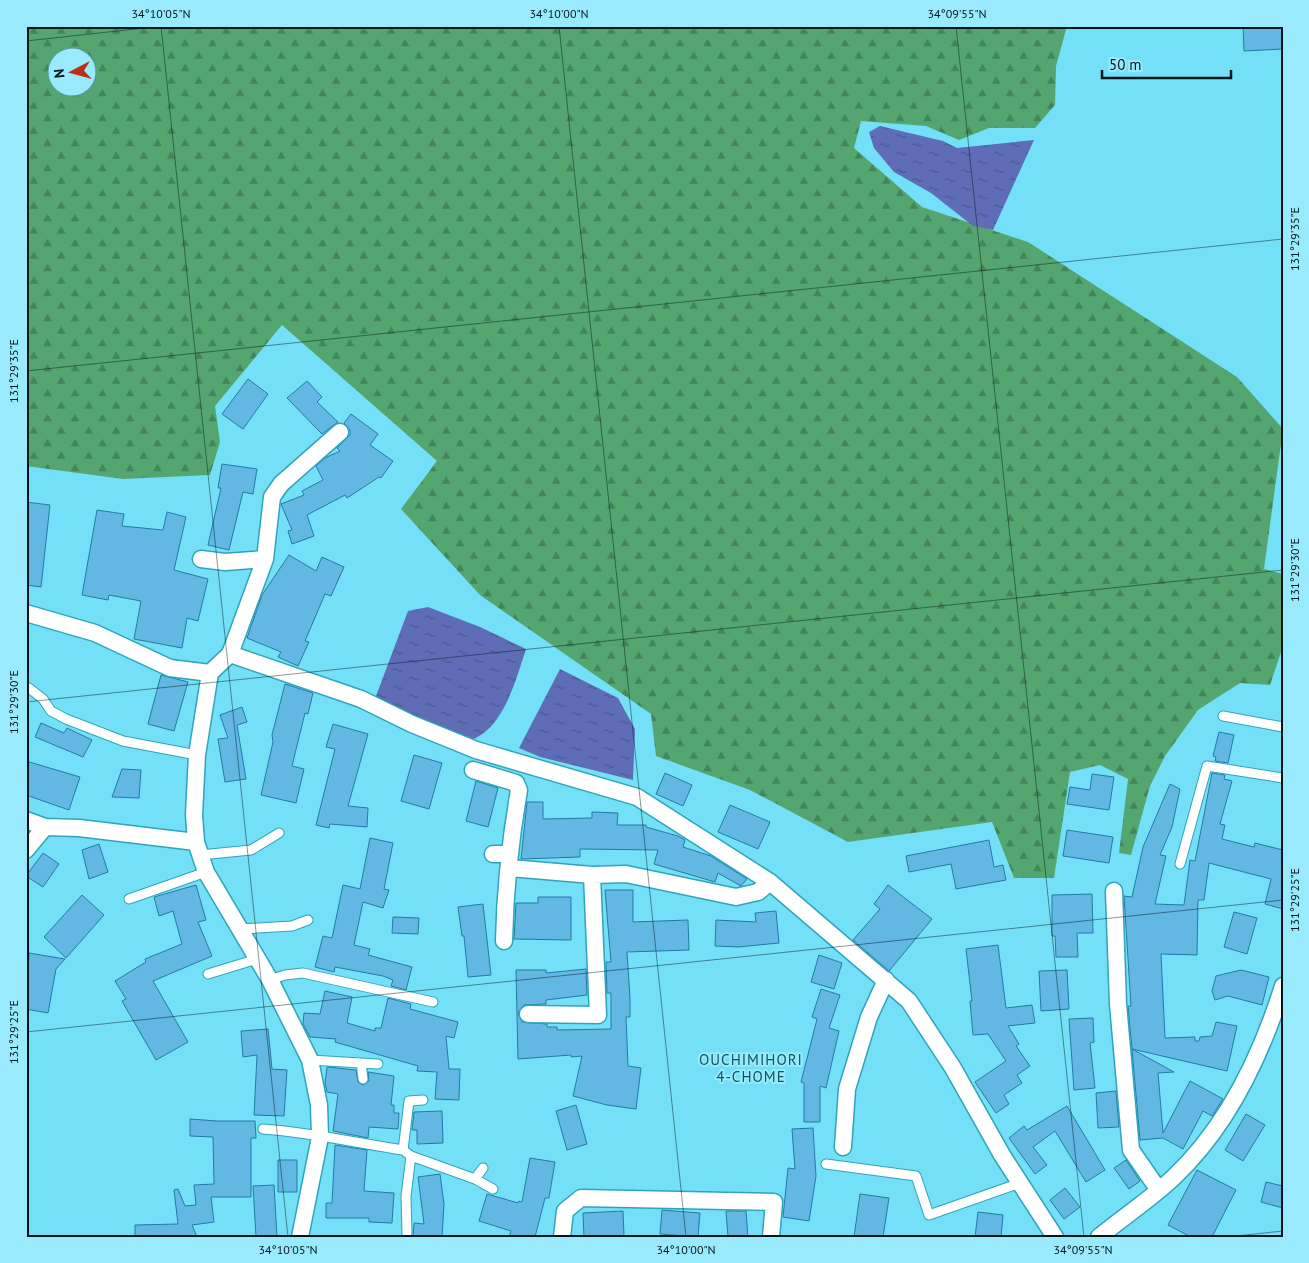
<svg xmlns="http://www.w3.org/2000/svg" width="1309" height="1263" font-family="'PT Sans',sans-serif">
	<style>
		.forest { fill: url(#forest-firs); fill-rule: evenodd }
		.water { fill: url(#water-ripples) }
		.building { fill: #62b7e3; stroke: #207ca6 }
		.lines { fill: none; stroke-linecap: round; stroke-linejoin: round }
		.service-casing { stroke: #2fa4ba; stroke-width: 11 }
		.minor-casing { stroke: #2fa4ba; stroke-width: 19 }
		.service { stroke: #fff; stroke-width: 9 }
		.minor { stroke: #fff; stroke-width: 16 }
		.ticks { fill: none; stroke: #00151a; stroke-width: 1; stroke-opacity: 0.45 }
		.labels { text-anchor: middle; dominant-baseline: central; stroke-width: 4; stroke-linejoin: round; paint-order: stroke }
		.neighbourhood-label { font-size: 15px; letter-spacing: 1px; fill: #14515d; stroke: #98eafc }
		.neatline { fill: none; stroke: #00151a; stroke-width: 2 }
		.ticks-label { font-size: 12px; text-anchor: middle; fill: #00151a }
	</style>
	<defs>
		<pattern id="forest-firs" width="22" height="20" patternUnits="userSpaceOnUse" patternTransform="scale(1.25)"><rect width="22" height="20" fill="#54a570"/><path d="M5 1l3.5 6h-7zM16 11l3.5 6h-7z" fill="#43855b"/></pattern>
		<pattern id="water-ripples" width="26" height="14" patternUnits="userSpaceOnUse" patternTransform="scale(1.25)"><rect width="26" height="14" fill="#5e6db5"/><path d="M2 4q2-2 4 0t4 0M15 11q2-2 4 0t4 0" fill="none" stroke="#4b5892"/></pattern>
	</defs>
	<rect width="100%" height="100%" fill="#74e0f7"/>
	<path class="forest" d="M26,26H1067L1056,66L1055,105L1035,128H989L959,140L926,126L861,121L854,148L922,207L1028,242L1237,377L1283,429L1264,569L1283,574V646L1270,685L1240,683L1198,710L1165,756L1150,786L1131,855L1119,853L1128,779L1100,765L1070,772L1054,878H1014L992,822L848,842L750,790L656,756L651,714L480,595L401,509L437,461L282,325L215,406L220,442L210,475L123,479L26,466ZM58,58H88V88H58Z"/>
	<path class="water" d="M880,126L943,141L957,148L1034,140L993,230L973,226L931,193L894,172L874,148L869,132Z
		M428,607L480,627L526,649C516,679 504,727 473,739L403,714L376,696L408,611Z
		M560,669L618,698L635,729L633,780L540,757L519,748Z"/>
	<path class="building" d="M1243,26H1283V49L1244,51Z
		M248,379L268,394L243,429L222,414Z
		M307,381L322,397L317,402L338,422L322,434L287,398Z
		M351,414L378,434L370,445L393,461L381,478L379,477L347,498L345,495L307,515L314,536L292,544L288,531L292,530L281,504L304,495L302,491L323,480L316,466L325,458L340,451L337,448L350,435V430L344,423Z
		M222,464L257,469L253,494L243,492L229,550L208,545L221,488H218Z
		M26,502L50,505L41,587L26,585Z
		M97,510L124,514L122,526L163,530L167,512L186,517L174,570L208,579L198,621L187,618L182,648L134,639L141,601L109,595L108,600L82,595Z
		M289,555L316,571L322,557L344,567L331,596L325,594L305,641L309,642L298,666L278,657L281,652L247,638L262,595Z
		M161,675L188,682L174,731L148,724Z
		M285,684L313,693L308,714L305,713L292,766L304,769L296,803L261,795L273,742L272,735Z
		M242,707L247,722L237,725L246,779L225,782L218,739L228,738L220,715Z
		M41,723L64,733L67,728L92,740L83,757L35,737Z
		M333,724L368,734L348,806L368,808L367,827L330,824L329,828L316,825L335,749L326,747Z
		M1219,732L1234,735L1228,763L1215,761L1216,757L1213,756Z
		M414,755L442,763L429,809L401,801Z
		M26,761L80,777L69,810L26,795Z
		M122,769L141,770L139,798L112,797Z
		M665,773L692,785L683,806L656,794Z
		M1212,773L1225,775L1224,779L1232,781L1220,824L1225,825L1222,839L1254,847L1255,843L1283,850V909L1265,904L1271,879L1209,863L1204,900H1198L1197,955L1161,954L1165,1038L1195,1037V1041H1199L1200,1037L1212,1036L1216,1022L1237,1026L1227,1071L1132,1049L1128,1006H1131L1124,896L1132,897L1143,847L1170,784L1180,789L1172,827L1160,855L1166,856L1155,904L1184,905L1190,860L1195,861Z
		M1092,774L1114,777L1109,810L1067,804L1070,787L1090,790Z
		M476,781L498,788L488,827L466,821Z
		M527,802H543V819L592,818V812L618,813L617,825H646V827L678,836L685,840L683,847L711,856L747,879L741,886L718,873L715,882L654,864L658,850L580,849V857L521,859Z
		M730,805L770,822L758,849L718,832Z
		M1067,830L1113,837L1109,863L1063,856Z
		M370,838L393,843L384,889L389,890L383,908L363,902L354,945L370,949L368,955L412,967L406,990L391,986L393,980L383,976L335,967L334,972L315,967L323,936L332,938L343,885L360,889Z
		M989,840L994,867L1003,865L1006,880L956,889L951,864L909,872L906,856Z
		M99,844L108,872L89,879L82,850Z
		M43,853L59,864L43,887L26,876Z
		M196,885L206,920L198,922L212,956L153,981L188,1042L156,1060L122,1001L126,999L115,981L146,962L145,959L182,944L173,911L159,916L154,897Z
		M888,885L932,919L889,971L853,940L880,909L874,904Z
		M605,890H633V922L688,920L689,950L627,952L630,998V1017H626L628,1066L641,1068L636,1109L607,1105L573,1096L582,1056L571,1057V1055L518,1059L516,970H546V973L586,969L587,995L546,1000V1004L524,1005L518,1013L522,1022L547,1024V1027H557V1030L611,1029V993H607L606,962H611Z
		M1092,894L1093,933H1077L1078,957H1056L1055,936H1052V895Z
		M82,895L104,915L66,958L44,937Z
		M538,897H571V940L514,939L516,903H538Z
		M483,904L491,975L468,977L464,936H462L458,907Z
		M776,911L779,943L738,947L715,946L716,920L756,922L755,913Z
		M1234,912L1257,918L1247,954L1224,947Z
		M393,917L419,918L418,934L392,933Z
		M998,945L1006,1008L1032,1005L1035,1023L1008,1026L1019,1044L1016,1046L1030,1066L1017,1075L1022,1083L1004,1095L1009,1104L996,1113L975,1082L1006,1061L988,1034L973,1035L970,1001H972L966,949Z
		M29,953L65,959L56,969L48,1013L26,1009Z
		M819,955L842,963L834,989L811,982Z
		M1067,970L1069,1009L1041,1011L1039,971Z
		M1241,970L1269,977L1262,1005L1228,996L1215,1000L1212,991L1216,976Z
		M821,989L840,995L829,1028L839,1031L826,1088L820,1086V1122H804V1083L801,1082L817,1019L812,1017Z
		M325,991L352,997L347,1023L375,1031V1028H381L388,998L411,1004L410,1009L458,1022L454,1038L446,1036L449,1069H460L459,1100L435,1099L437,1072L417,1071L418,1066L335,1042L336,1039L310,1037L303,1024L304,1013L320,1014Z
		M1093,1018L1094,1042L1090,1043L1095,1088L1074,1090L1069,1019Z
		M268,1029L272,1069L287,1070L284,1116L254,1115L257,1055L243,1057L241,1031Z
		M1132,1049L1174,1072L1158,1073L1163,1133L1190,1081L1223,1099L1212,1116L1203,1111L1183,1149L1163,1138L1140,1140Z
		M327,1067L356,1070L358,1082L363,1085L369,1081L368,1072L394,1076L391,1105H394V1113H399L398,1129L369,1127L368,1138L333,1131L338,1094L327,1092L325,1084Z
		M1116,1091L1119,1127L1098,1128L1096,1093Z
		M576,1105L587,1144L567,1150L556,1111Z
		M1067,1106L1105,1170L1086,1182L1055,1131L1033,1147L1047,1165L1035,1174L1009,1138L1024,1126L1027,1130Z
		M442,1111L443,1143L417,1144V1130H412L414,1112Z
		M1246,1114L1265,1125L1243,1161L1225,1150Z
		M190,1119L217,1121H255L256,1138H251V1197H211L214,1222L192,1225L197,1237H135V1225L178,1224L174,1190L178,1189L185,1206L196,1205L194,1185L214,1184L213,1137L190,1136Z
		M813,1128L816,1176L809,1221L783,1217L788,1168L795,1169L792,1129Z
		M335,1145L367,1150L364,1191L394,1193L392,1223L369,1222V1218H326V1203H332Z
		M530,1158L555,1162L549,1198H545L535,1237H509L511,1231L479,1221L487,1194L518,1203L519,1201L522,1202Z
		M278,1160H297V1192H278Z
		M1126,1160L1140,1181L1129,1189L1114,1168Z
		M1197,1170L1236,1190L1212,1237H1191L1168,1225Z
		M440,1174L444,1204L442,1237H413L414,1223L424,1224L418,1177Z
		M1266,1182L1283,1186V1208L1261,1202Z
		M274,1185L277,1237H256L253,1186Z
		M1065,1188L1080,1207L1064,1219L1050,1200Z
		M860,1194L889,1198L883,1237H854Z
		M662,1210L700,1213L698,1237L660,1234Z
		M623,1211L624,1236L584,1237L583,1213Z
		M726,1211H746L748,1237H728Z
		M978,1212L1003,1215L1001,1237H975Z"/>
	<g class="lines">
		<g class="service-casing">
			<path id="service" d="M29,688L43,699L51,711L66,719L123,741L197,755
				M1223,716L1283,727
				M200,855L251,850L279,833
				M1180,864L1207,766L1283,778
				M129,899L206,872
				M241,929L292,926L308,920
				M208,974L257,959
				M270,980L285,975L303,973L433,1002
				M310,1060L378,1064
				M361,1063L363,1079
				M263,1129C309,1132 356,1143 403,1150L411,1156L475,1179L493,1189
				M403,1150L409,1101L423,1100
				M826,1164L916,1176L929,1215L1020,1183
				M475,1179L483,1168
				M407,1234L406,1196L411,1156"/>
		</g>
		<g class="minor-casing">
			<path id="minor" d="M201,559L225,562L265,559
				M26,613L95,633L170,668L210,673
				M230,654L265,559L272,497L281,484L340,432
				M473,770L516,783L519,790C510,842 505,889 504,941
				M26,820L45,827L79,828L196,842
				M26,850L45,827
				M493,854H509
				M510,868L592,875L626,874L736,897L758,892L770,882
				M1114,891L1118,1004L1131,1150L1158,1189
				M528,1014L598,1015L592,875
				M843,1147L847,1089L869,1017L886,980
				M300,1237L320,1137L319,1105L310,1060L270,980L206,872L196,842L194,815L197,755L210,673L230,654L361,699L412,724L476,750L637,797L770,882L909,1001L953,1068L1002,1155L1055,1237
				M562,1237L565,1211L581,1198L774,1202L771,1237
				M1099,1237C1123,1217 1151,1199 1174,1177C1228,1126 1261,1056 1283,986"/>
		</g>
		<use href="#service" class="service"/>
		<use href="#minor" class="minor"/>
	</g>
	<path class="ticks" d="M161,26L288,1237M559,26L686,1237M956,26L1084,1237M26,41L163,26M26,371L1283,239M26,702L1283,570M26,1032L1283,900M1227,1237L1283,1231"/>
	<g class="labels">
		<g class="neighbourhood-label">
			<text x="751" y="1059">OUCHIMIHORI<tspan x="751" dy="17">4-CHOME</tspan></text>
		</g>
	</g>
	<rect width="1309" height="1263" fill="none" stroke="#98eafc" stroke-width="55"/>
	<g transform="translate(72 72) rotate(264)"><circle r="24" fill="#98eafc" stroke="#5b95a2"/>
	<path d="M0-4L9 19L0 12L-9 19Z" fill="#ba2f10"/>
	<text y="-8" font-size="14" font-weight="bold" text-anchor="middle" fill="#00151a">N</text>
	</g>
	<path d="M1102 70v8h129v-8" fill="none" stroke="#00151a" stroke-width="2.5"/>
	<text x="1109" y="70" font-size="15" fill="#00151a" stroke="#98eafc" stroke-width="4" paint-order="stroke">50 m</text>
	<rect x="28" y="28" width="1254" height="1208" class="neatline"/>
	<g class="ticks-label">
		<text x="161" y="18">34°10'05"N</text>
		<text x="559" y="18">34°10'00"N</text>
		<text x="957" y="18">34°09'55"N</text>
		<text transform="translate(1295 239) rotate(-90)" y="4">131°29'35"E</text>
		<text transform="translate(14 371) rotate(-90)" y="4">131°29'35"E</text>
		<text transform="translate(1295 570) rotate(-90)" y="4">131°29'30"E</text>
		<text transform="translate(14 702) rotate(-90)" y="4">131°29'30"E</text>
		<text transform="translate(1295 900) rotate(-90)" y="4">131°29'25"E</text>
		<text transform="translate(14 1032) rotate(-90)" y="4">131°29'25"E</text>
		<text x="288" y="1254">34°10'05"N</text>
		<text x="686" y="1254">34°10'00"N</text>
		<text x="1083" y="1254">34°09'55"N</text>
	</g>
</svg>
